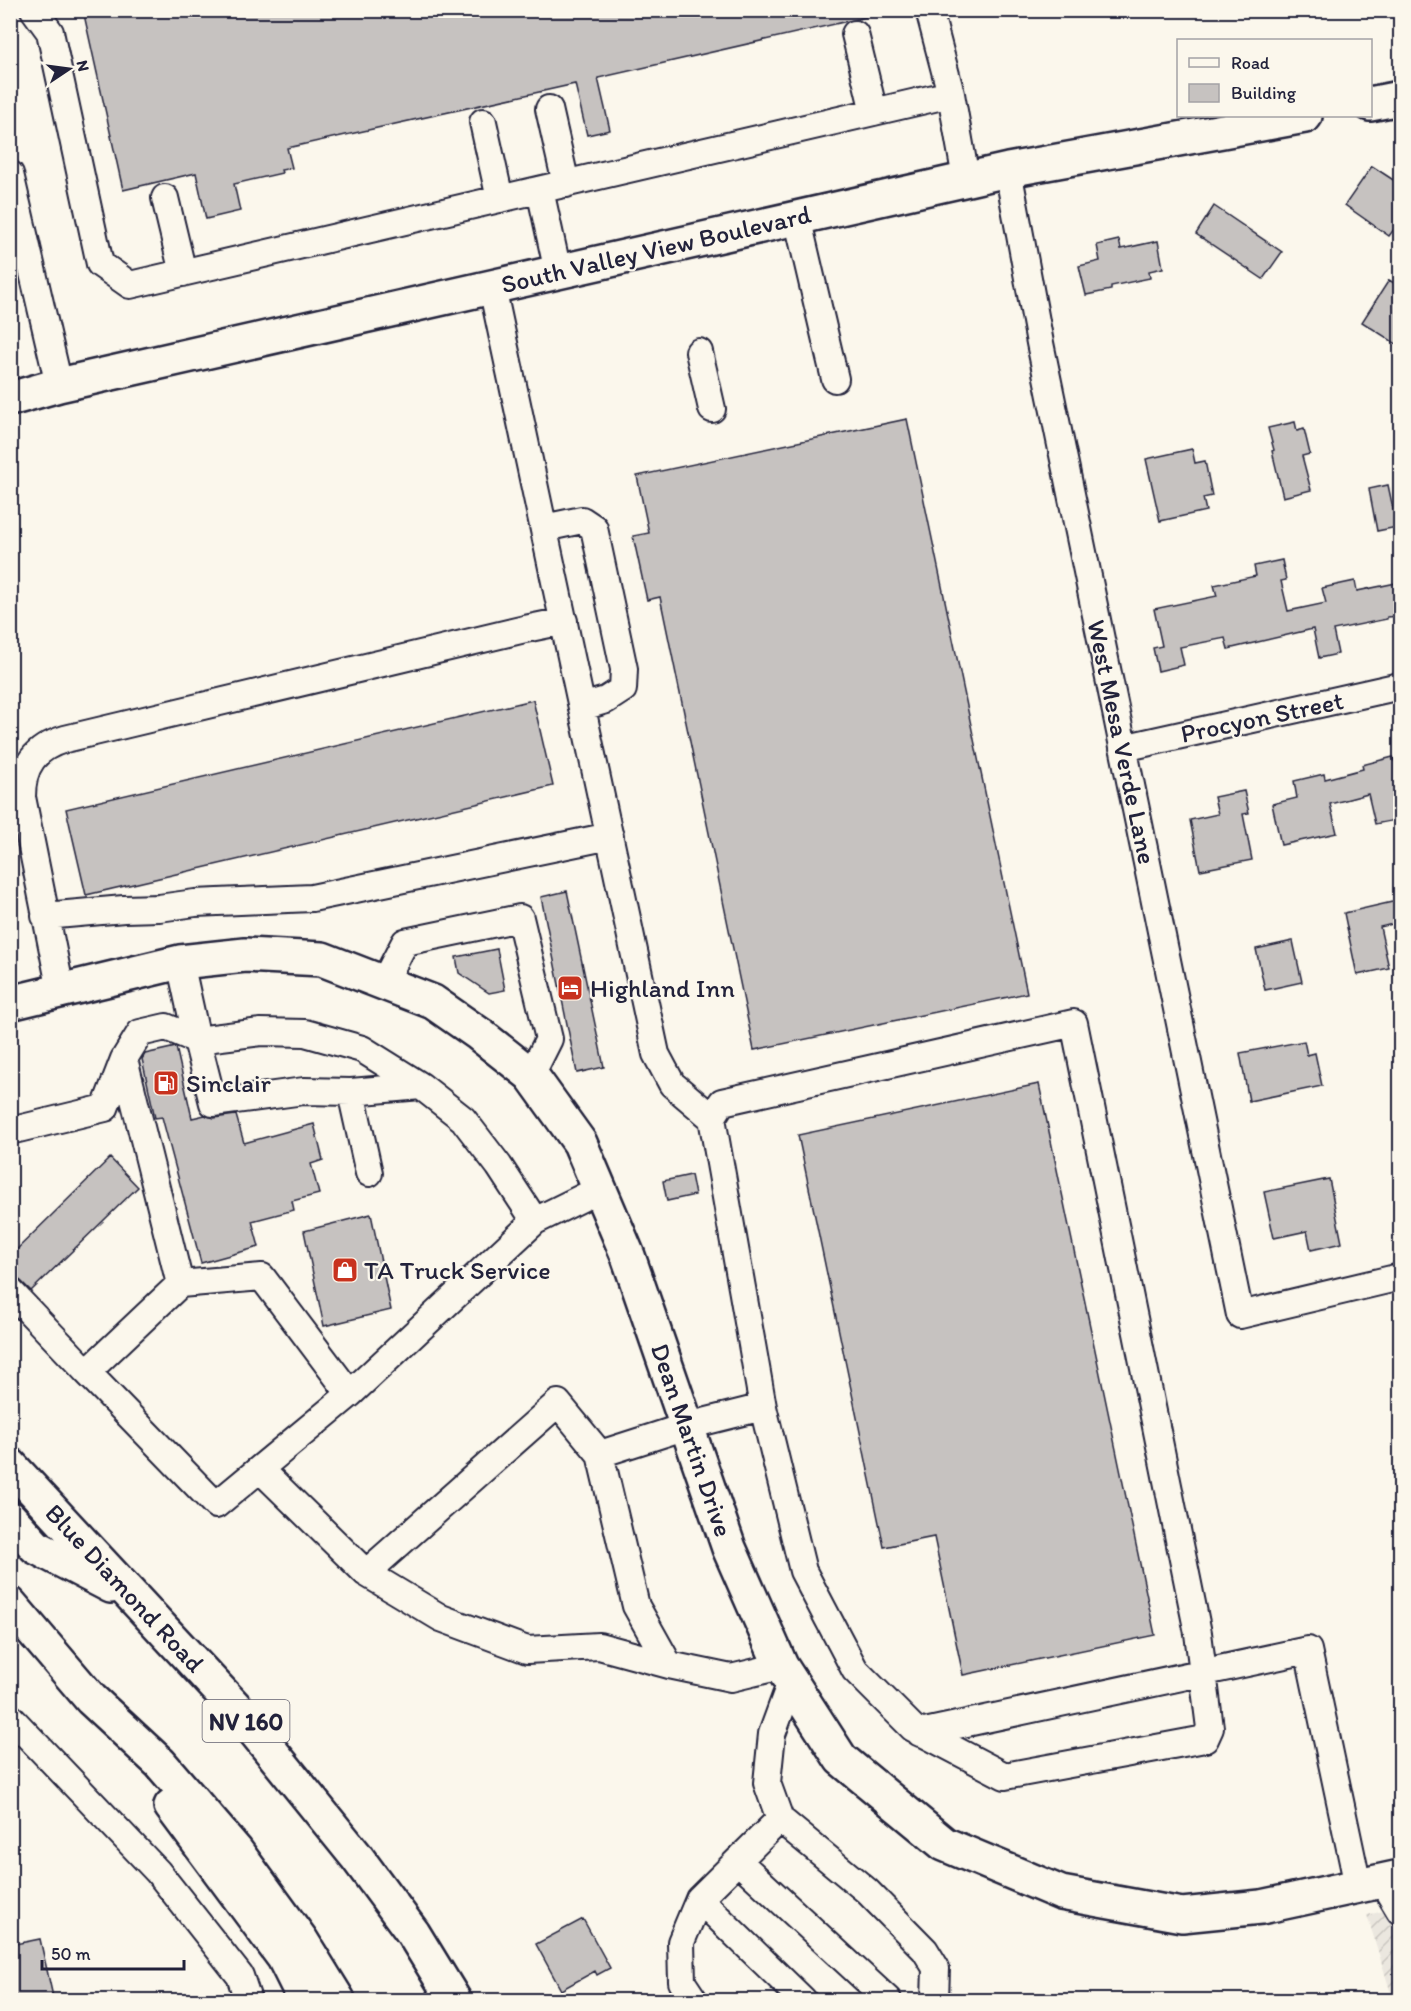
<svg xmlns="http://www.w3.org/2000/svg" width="1411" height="2011" font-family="Itim,sans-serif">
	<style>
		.industrial { fill: url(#industrial-furrows) }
		.building { fill: #c6c2c0; stroke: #22223b; stroke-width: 1.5 }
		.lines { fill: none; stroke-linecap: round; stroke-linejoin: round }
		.minor-casing { stroke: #22223b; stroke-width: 30 }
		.major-casing { stroke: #22223b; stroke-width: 38 }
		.highway-casing { stroke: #22223b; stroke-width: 38 }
		.minor { stroke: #fbf7ec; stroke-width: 26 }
		.major { stroke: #fbf7ec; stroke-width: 33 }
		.highway { stroke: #fbf7ec; stroke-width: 33 }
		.labels { text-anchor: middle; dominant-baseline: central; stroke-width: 4.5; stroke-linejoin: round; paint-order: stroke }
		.shield { fill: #fbf7ec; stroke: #636270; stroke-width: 1.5 }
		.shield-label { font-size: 24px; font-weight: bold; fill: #22223b }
		.street-label { font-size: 26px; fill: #22223b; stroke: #fbf7ec }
		.poi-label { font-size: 26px; fill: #22223b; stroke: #fbf7ec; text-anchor: start }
	</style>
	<defs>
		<pattern id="industrial-furrows" width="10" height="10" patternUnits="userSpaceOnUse" patternTransform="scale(1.5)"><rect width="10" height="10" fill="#ebe7df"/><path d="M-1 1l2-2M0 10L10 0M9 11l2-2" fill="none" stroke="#c9c6c0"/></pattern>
	</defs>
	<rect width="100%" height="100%" fill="#fbf7ec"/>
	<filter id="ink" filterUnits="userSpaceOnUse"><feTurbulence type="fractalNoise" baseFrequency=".0167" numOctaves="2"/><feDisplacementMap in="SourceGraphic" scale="12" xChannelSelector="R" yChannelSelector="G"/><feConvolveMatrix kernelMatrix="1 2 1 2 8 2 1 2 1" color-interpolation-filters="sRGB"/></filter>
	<g filter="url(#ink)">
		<path class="industrial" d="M1400,1907V2000H1393L1367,1915Z"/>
		<path class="building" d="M83,10H865L866,17L598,78L610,130L587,135L575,84L287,148L292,168L281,170L282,173L234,184L240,211L206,219L196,173L123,190Z
			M1372,166L1401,185V220L1389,236L1345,205Z
			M1214,206L1282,252L1263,279L1196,234Z
			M1119,240L1121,249L1158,241L1163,268L1149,271L1150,278L1111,286V290L1086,295L1079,266L1100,261L1097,245Z
			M1389,280L1401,287V347L1362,322Z
			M907,419L1027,993L754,1050L660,597L647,600L633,536L649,533L637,476Z
			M1295,422L1297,431L1304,429L1310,454L1302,456L1311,490L1283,497L1272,451L1274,450L1268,428Z
			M1192,449L1195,463L1205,461L1212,496L1203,498L1206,511L1160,521L1146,459Z
			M1388,485L1397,527L1377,531L1369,489Z
			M1282,560L1286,580L1281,581L1288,611L1326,603L1322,588L1355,581L1357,591L1401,582V616L1387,617V619L1333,630L1338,654L1319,658L1313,629L1228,649L1225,638L1180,647L1184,665L1158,671L1153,648L1162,646L1154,609L1217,596L1214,585L1256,576L1254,566Z
			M533,700L553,786L86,895L66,809Z
			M1393,757L1394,761L1401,760V819L1375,824L1368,794L1330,804L1337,833L1281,845L1272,804L1297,798L1294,781L1324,774L1325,779L1363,769L1362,765Z
			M1244,791L1249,813L1243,814L1252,860L1200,870L1190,820L1218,814L1214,797Z
			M567,891L604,1067L577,1073L541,897Z
			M1401,900V922L1380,927L1389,968L1357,975L1344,913Z
			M1293,941L1302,982L1265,990L1256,949Z
			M497,949L505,990L489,993L459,973L456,957Z
			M1304,1041L1307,1055L1315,1053L1322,1086L1249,1101L1240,1053Z
			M176,1047L192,1118L205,1115L214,1118L236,1115L244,1143L314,1124L323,1160L311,1164L319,1194L292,1201L294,1210L252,1221L259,1247L201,1263L162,1117L155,1118L142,1059L145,1054Z
			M1039,1084L1155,1635L963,1675L934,1537L884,1547L798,1135Z
			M110,1158L138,1187L31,1291L21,1281L10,1274V1256Z
			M691,1175L695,1195L667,1201L663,1181Z
			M1329,1179L1342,1243L1311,1250L1307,1231L1274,1238L1264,1192Z
			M371,1214L391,1310L324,1326L304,1231Z
			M583,1919L610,1968L597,1975L595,1971L561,1990L536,1944Z
			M40,1939L54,2001H10V1945Z"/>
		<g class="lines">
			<g class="minor-casing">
				<path id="minor" d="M34,10L50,32L100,264L130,285L951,94L929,10
					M855,34L874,112
					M951,94L966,179
					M549,109L566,184
					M483,122L500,199
					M1008,170L1040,343L1240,1315L1400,1277
					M10,174L59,385
					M540,190L558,272
					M165,198L183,273
					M797,217L835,379
					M492,287L656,1054L672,1084L712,1118
					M699,352L712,409
					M544,528L582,520L594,528L624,669L623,689L606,700L582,707
					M1123,748L1400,686
					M45,916L124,909L159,908L195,903L312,898L610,836
					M180,962L197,1040
					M384,982L405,942L520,918L549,1039L531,1075
					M61,991L22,797C22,765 35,748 65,739L525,629L564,621
					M124,1059L180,1284
					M421,1086L351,1092L304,1091L213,1103L197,1040L261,1032L305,1033L362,1049L421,1086L463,1119L499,1166L535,1221L600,1189
					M351,1092L369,1173
					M10,1131L105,1108L124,1059L140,1033L166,1027L197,1040
					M10,1291L87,1372L180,1284L262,1277L350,1394L535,1221
					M87,1372L216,1505L350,1394
					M260,1469L366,1573L441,1618L527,1650L599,1646L669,1665L731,1678L781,1666
					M366,1573L558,1403L600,1454
					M669,1665L636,1606L600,1454L687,1426L763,1407L803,1571L855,1670L913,1728L1005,1776L1205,1739L1210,1728L1198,1633L1074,1023L722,1102L712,1118L763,1407
					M791,1682L772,1734L767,1783L780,1819L867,1891L925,1950L936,1968L935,2000
					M10,1717L158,1872L240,1976L248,2000
					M920,1733L1308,1650L1358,1886
					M738,1861L888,2000
					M1382,1881L1400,1911
					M699,1899L803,2000
					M694,2000L682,1982L681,1942L699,1899L780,1819"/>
			</g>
			<g class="major-casing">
				<path id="major" d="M1370,104L1400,98
					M10,399L59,385L1008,170L1305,116
					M10,1003L180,962L245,955L322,959L433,1002L479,1034L531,1075L580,1143L628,1256L729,1548L781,1666L841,1759L944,1844L1061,1893L1182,1915L1261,1907L1400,1877"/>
			</g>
			<g class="highway-casing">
				<path id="highway" d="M10,1465L236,1708L356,1856L413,1933L454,2000
					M10,1518L36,1547L111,1586
					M10,1604L91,1699L160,1763L236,1851L301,1940L338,2000
					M171,1806L284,1958L305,2000"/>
			</g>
			<use href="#minor" class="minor"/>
			<use href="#major" class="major"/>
			<use href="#highway" class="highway"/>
		</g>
	</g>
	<defs>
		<g id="hotel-square" transform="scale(1.35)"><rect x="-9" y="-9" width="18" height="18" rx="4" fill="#c8321e" stroke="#fbf7ec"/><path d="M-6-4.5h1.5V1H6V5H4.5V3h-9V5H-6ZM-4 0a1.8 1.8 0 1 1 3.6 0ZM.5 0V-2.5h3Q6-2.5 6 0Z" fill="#fff"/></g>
		<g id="fuel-square" transform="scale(1.35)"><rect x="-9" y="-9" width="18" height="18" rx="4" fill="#c8321e" stroke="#fbf7ec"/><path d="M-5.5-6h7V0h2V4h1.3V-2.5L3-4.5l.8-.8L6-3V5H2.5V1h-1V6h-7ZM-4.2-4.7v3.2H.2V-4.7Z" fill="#fff"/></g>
		<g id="shop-square" transform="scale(1.35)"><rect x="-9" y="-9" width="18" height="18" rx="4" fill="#c8321e" stroke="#fbf7ec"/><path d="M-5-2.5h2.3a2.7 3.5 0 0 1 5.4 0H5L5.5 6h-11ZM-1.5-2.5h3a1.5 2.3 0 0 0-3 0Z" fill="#fff"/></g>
	</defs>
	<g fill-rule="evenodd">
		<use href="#hotel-square" x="570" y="988"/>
		<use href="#fuel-square" x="166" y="1083"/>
		<use href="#shop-square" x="345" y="1270"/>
	</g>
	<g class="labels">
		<rect class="shield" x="202.5" y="1700" width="87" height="42" rx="4.5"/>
		<g class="shield-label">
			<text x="246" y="1721">NV 160</text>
		</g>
		<g class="street-label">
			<text transform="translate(656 249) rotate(-13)">South Valley View Boulevard</text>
			<text transform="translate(1262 717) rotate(-12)">Procyon Street</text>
			<text transform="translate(1122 742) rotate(78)">West Mesa Verde Lane</text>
			<text transform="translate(692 1440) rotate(71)">Dean Martin Drive</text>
			<text transform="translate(125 1588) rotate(47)">Blue Diamond Road</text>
		</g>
		<g class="poi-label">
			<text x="590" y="988">Highland Inn</text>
			<text x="186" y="1083">Sinclair</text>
			<text x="364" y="1270">TA Truck Service</text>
		</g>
	</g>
	<rect width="1411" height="2011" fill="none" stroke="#fbf7ec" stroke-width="36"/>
	<rect x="18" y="18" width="1375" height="1975" fill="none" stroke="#22223b" stroke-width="2" filter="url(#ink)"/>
	<rect x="1177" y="39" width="195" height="78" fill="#fbf7ec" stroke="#a4a2a5" stroke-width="1.5"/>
	<rect x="1189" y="58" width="30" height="9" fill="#fbf7ec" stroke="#a4a2a5" stroke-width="1.5"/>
	<text x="1231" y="69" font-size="18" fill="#22223b">Road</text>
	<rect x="1189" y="84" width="30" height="18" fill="#c6c2c0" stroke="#a4a2a5" stroke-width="1.5"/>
	<text x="1231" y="99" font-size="18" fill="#22223b">Building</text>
	<g transform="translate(69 69) rotate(77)" stroke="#fbf7ec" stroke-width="4.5" paint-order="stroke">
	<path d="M0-4.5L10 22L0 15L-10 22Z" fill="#22223b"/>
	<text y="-9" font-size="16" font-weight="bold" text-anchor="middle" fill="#22223b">N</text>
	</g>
	<path d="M42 1960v9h142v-9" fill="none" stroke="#22223b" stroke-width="3"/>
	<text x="51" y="1960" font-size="18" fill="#22223b" stroke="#fbf7ec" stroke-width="4.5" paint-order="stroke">50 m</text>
</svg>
